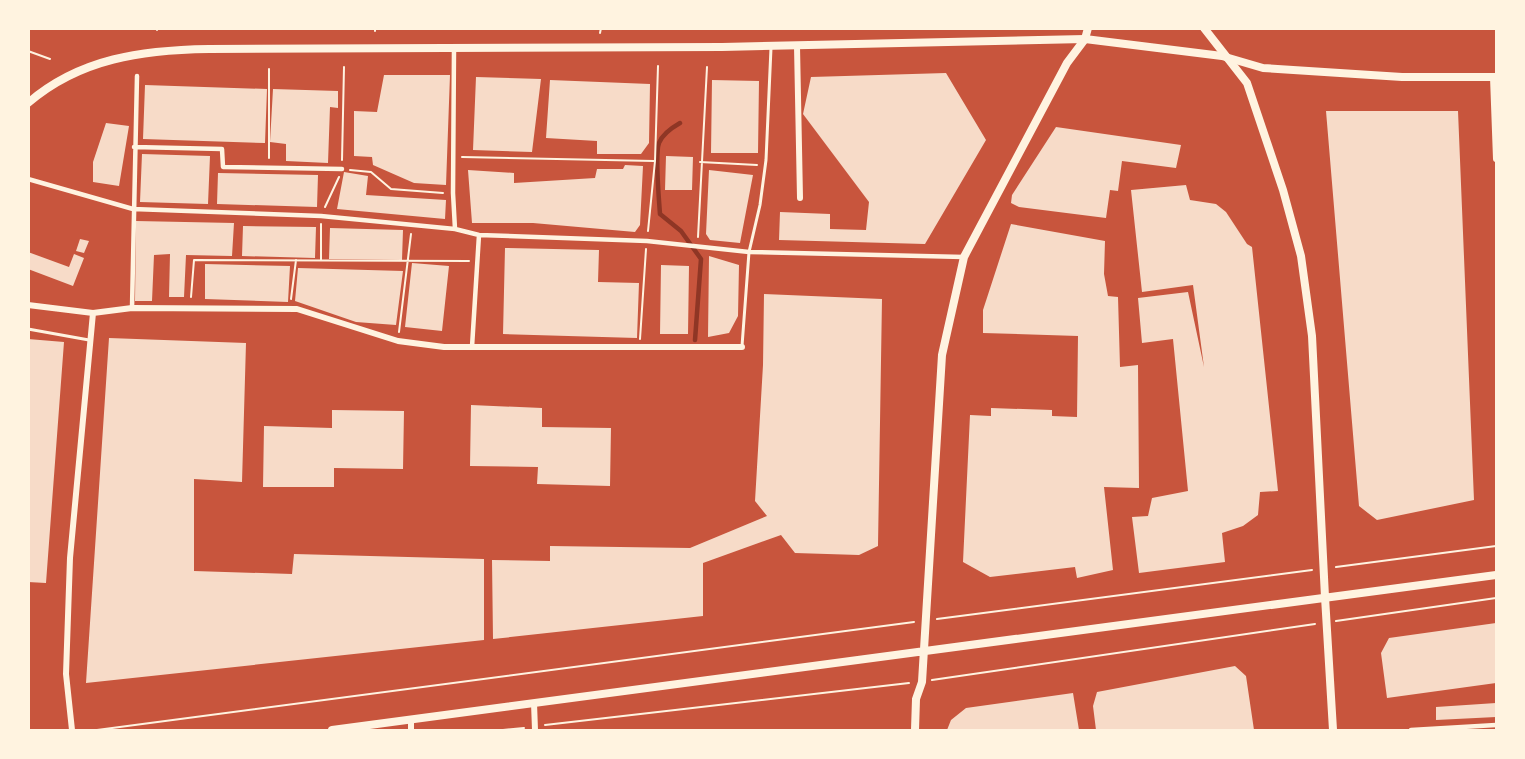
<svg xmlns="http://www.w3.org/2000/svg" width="1525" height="759" font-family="Barlow,sans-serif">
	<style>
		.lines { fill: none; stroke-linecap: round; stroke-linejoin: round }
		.stream { stroke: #8f3625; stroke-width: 4.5 }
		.building { fill: #f7dbc8 }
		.path { stroke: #fff3e0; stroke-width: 2 }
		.service { stroke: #fff3e0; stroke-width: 3 }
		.pedestrian { stroke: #fff3e0; stroke-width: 4.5 }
		.minor { stroke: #fff3e0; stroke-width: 6 }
		.tertiary { stroke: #fff3e0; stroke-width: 8 }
		.secondary { stroke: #fff3e0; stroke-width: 8 }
	</style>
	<rect width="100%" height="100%" fill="#c8553d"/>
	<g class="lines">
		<path class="stream" d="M680,123C673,127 662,135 659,143C655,154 659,201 660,214L681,231L701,259L695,340"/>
	</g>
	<path class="building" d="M946,73L986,140L925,244L779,240L780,212L830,214V229L866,230L869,202L803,114L811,77Z
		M384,75H450L446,185L414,183L373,165L372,157L354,156V111L377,112Z
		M476,77L541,79L532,152L473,150Z
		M550,80L650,84L649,143L641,154H597V141L546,138Z
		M712,80L759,81L758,153H711Z
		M145,85L267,89L265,143L143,139Z
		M273,89L338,91V108L330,107L328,163L286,161V144L270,142Z
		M1326,111H1458L1474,500L1377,520L1359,506Z
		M106,123L129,126L119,186L93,182V162Z
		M1056,127L1181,145L1176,168L1122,161L1118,191L1110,190L1106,218L1019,207L1011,203L1012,195Z
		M142,154L210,156L208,204L140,202Z
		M666,156L693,157L692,190H665Z
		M625,165L643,166L640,225L635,232L533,223H472L468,170L514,173V183L595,178L597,169H623Z
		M709,170L753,175L740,243L710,240L706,234Z
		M344,172L368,176L366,195L446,200L445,219L337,209Z
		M218,173L318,175L317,207L217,204Z
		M1186,185L1190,200L1216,204L1226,212L1247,244L1252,247L1278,491L1260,492L1258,515L1243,526L1222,533L1225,562L1139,573L1132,517L1148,516L1152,498L1188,491L1173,339L1142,343L1138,298L1188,292L1204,367L1193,285L1142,292L1131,190Z
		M136,221L234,223L232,256L186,255L184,297H169L170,254L154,255L152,301H135Z
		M1011,224L1105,241L1104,274L1108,296L1118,297L1120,367L1138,365L1139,488L1104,487L1113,570L1077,578L1075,567L990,577L963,562L970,415L991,416V408L1052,410V416L1077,417L1078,336L983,333V310Z
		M243,226L316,227L315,258L242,256Z
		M330,228L403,230L402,260L329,259Z
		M80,239L89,241L84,253L76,251Z
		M505,248L599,250L598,282L639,283L637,338L503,334Z
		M28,252L69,267L74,254L84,258L73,286L28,269Z
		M709,256L739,265L738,316L729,333L708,337Z
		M412,263L449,266L442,331L405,327Z
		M205,264L290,266L288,302L205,299Z
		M661,265L689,266L688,334H660Z
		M298,268L403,271L396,325L356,322L295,301Z
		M764,294L882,299L878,546L859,555L795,553L781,535L703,563V616L493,639L492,560L550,561V546L690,548L767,516L755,501L763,365Z
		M109,338L246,343L242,482L194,479V571L292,574L294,554L484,559V640L86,683Z
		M28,339L64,342L46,583L28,582Z
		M471,405L542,408V427L611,428L610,486L537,484L538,467L470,466Z
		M332,410L404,411L403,469L334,468V487H263L264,426L332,428Z
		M1496,623V683L1387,698L1381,653L1389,638Z
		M1235,666L1246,676L1254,730H1096L1093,706L1097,692Z
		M1073,693L1079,730H947L951,720L966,708Z
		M1496,703V717L1436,720V707Z"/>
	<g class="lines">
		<path class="path" d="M157,30V28
			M375,31V28
			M600,33L601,28
			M28,51L50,59
			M269,69V158
			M462,157L654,161
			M342,160L344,67
			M700,162L757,165
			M350,170L371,172L391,189L443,193
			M325,207L339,177
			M648,231L655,161L658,66
			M698,237L707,67
			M321,260V224
			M191,297L194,260L469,261
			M291,299L296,260
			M399,332L411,234
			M640,339L646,249
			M1336,567L1496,546
			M937,619L1312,570
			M1336,621L1496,598
			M932,680L1315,624
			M545,725L909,683
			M97,730L914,622
			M503,730L524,728"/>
		<path class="service" d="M28,329L89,340
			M742,346L749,252L760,205L766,160L771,48"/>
		<path class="pedestrian" d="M454,48L453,193L455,229L479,235L647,241L749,252L964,257
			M134,147L222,149L223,167L342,169
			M28,179L133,209L321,216L455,229
			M132,308L137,76
			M472,347L479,235
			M1411,730L1496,725"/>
		<path class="minor" d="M797,46L800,198
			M1493,77L1496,159
			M28,305L93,313L132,308L297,309L398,341L444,347H742
			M534,703L535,730
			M72,730L66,674L70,558L93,313
			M411,730V720"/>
		<path class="tertiary" d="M28,103C80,58 143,50 209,49L722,47L1085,39L1222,56L1263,68L1402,77H1496
			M1325,597L1333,730"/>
		<path class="secondary" d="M1204,28L1247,83L1283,190L1301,256L1312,336L1325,597
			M332,730L1496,575
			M915,730L916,699L922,682L942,355L964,257L1067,63L1085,39L1088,28"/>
	</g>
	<rect width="1525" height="759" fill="none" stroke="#fff3e0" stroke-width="60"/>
</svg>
